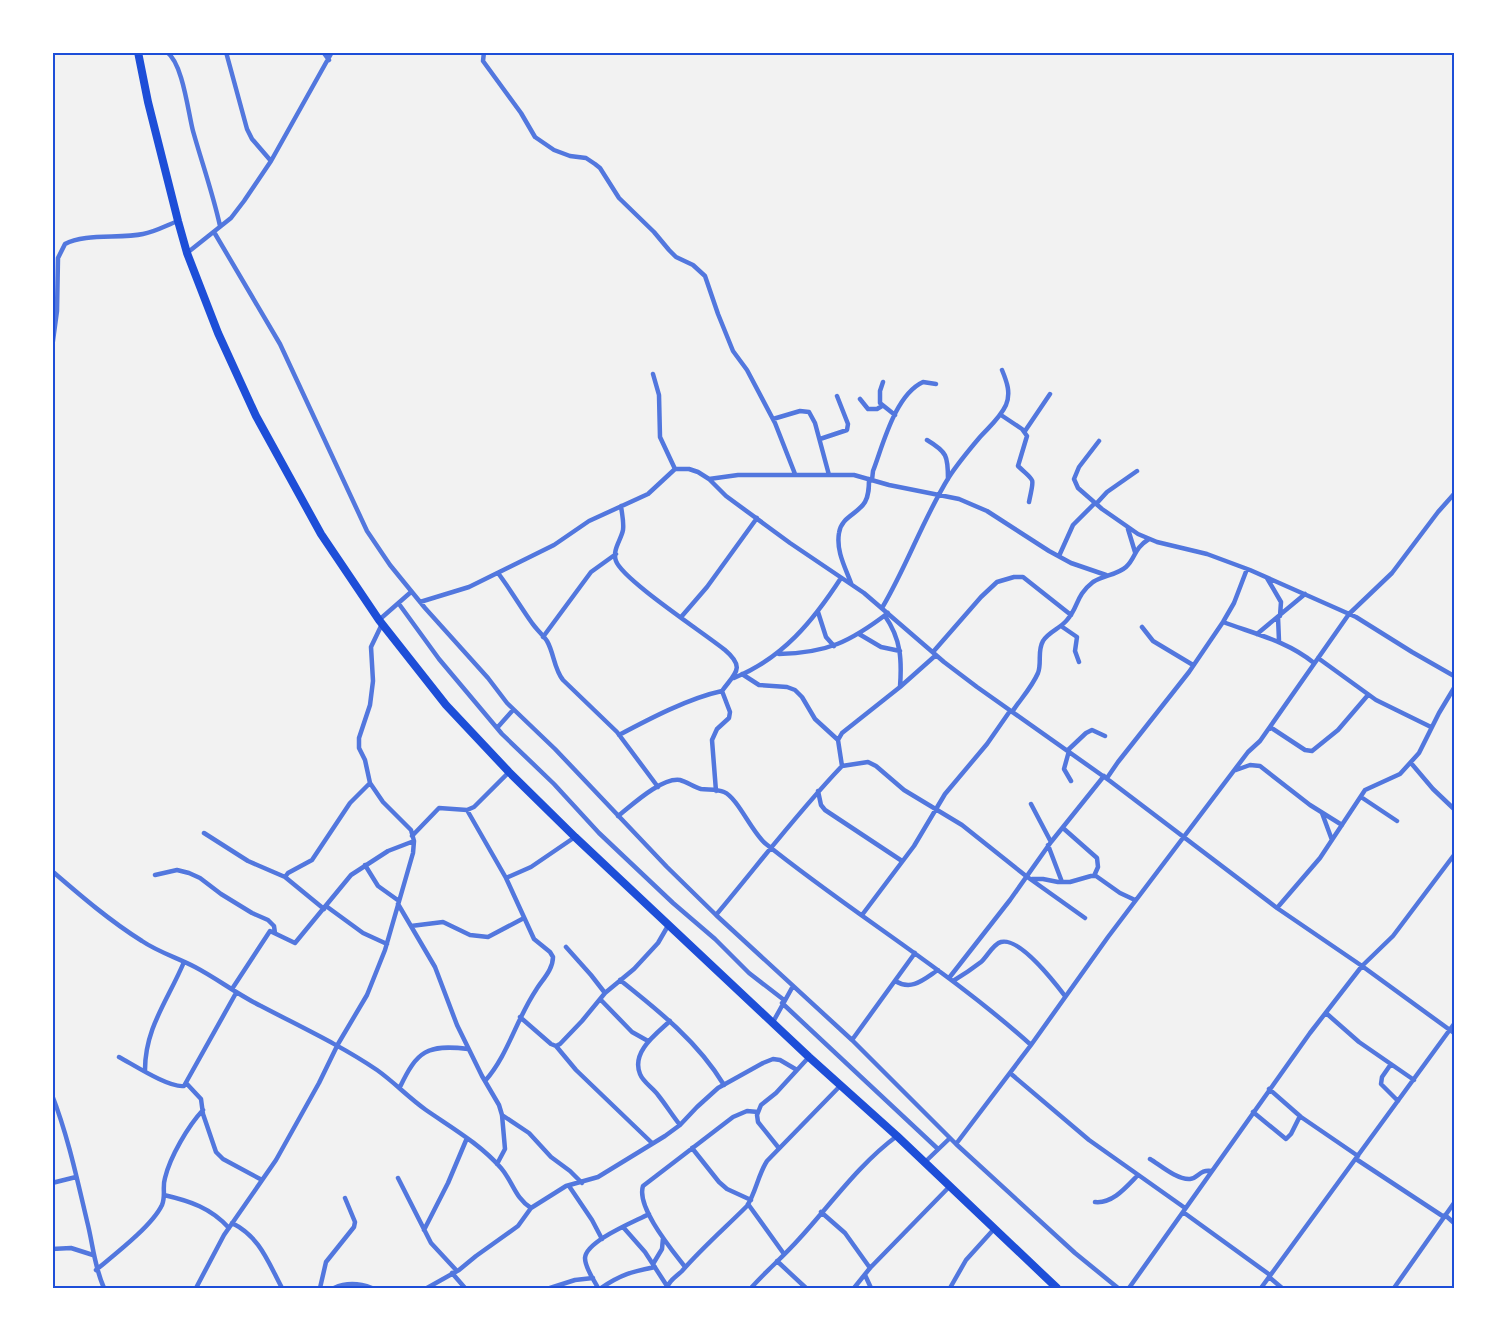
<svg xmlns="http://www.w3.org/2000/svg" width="1507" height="1341" font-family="'IBM Plex Sans',sans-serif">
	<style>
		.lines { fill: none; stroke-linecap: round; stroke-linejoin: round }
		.minor { stroke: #5277de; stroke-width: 4.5 }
		.trunk { stroke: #1d4ed8; stroke-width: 8 }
		.neatline { fill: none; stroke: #1d4ed8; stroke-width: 2 }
	</style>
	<rect width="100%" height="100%" fill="#f2f2f2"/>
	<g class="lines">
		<path class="minor" d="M167,52C183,64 188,112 193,131C202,163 213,194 220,226
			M226,52L247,129L252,139L271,161
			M323,52L329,60
			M484,52L483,61L521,113L535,137L554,150L570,156L586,158L595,164L600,168L619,198L654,232L669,250L676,257L693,265L705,276L718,314L733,351L747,370L775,423L795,474
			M214,232L280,344L367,531L390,565L425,608L488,678L507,703L555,749L667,867L716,915L852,1040L956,1144L1075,1253L1118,1288
			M187,253L231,218L244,201L271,161L332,52
			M52,348L57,311L58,258L65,244C84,233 120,239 143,234C155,232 167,225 178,221
			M653,374L659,395L660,437L675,469
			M883,382L880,391V403L895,415
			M860,399L868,409H877L882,406
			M1001,415L1022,429L1027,436L1018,466C1036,483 1034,476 1029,502
			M773,419L800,411L809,412L815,423L829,475
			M1025,431L1050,394
			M820,439L847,430L848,424L837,396
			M927,440C947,452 948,456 948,479
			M1099,441L1079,467L1074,479L1078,488L1102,509L1138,534L1157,542L1207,554L1250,570L1356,617L1412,652L1454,676
			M709,479L738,475H854L889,485L959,499L987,511L1049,551L1071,563L1106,575
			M872,480L873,471C883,445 895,395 923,382L936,384
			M1096,504L1107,492L1137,471
			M621,506C622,514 624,522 623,530C621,540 612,550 616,561C623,580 704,633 725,650C746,668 735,673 722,691L730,712L729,718L717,729L712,740L716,791
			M1128,529L1135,552
			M1059,556L1073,525L1095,503
			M498,573C510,589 520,606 532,623C536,629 543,635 547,641C554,653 554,669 563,680L617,732L658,787
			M1267,578L1281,602L1280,616
			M851,583C845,567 836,551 839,533C841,517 858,514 865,502C869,495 869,487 869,479
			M420,602L469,587L554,545L589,521L648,494L675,469H689L698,472L709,479L726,496L790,543L864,593L944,662L977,687L1110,781L1277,908L1362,966L1454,1033
			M399,604L439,659L502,734L554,784L599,833L673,903L715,939L749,973L784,1000
			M882,608C907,566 923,519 949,477C958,463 969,450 980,437C989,427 1000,418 1006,405C1011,393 1007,382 1002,370
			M818,612L826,637L834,646
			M682,616L707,587L757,518
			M885,616C901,639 902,660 900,687
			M1278,617L1279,641
			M379,620L411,592
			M1223,622C1255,634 1287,641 1314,663
			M1061,626L1077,637L1075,651L1079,662
			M1142,627L1153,641L1193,665
			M859,634L881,647L900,651
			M1257,634L1305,594
			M543,637L591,572L616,554
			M933,652L981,597L997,582L1014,577H1023L1071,615
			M779,654C827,653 850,642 888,613
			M1318,658L1376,700L1431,727
			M742,674L759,685L787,687L795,690L802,697L815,719L838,740
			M734,678C783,658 813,621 841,578
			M1012,712C1020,700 1032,687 1038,673C1042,663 1037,651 1043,641C1048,632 1061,628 1067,620C1079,607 1075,596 1093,582C1104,575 1117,575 1126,567C1136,558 1133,549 1149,539
			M1270,727L1305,750L1312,751L1338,730L1368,695
			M497,728L513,710
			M619,735C649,719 689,698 722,691
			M1068,750L1086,733L1092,730L1105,736
			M1069,751L1064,769L1071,781
			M1411,763L1433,789L1454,809
			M842,766L838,740L842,733L900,687L936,655
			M1236,770L1250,765L1260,766L1310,805L1342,825
			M1107,778L1118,762L1189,672L1223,622L1234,603L1247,569
			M818,791L821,805L825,810L902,861
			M1361,797L1397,821
			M1031,804L1051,842
			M467,810L506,878L534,939L550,952L553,957C553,970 542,980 536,990C516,1020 508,1055 485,1081
			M1322,813L1332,840
			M618,816C632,805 662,777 680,780C687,782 694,787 701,789C708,790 717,789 724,792C738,798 752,833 766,844C853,914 949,971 1031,1045
			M1063,828L1097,858L1098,867L1094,876
			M204,833L248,861L285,877
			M412,836L439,808L467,810L474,807L509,772
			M1048,845L1062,882
			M365,865L378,886L399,901
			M52,871C81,896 110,921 142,941C158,952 178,958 195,967C218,979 238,995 261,1006C301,1027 340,1045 377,1070C394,1082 409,1098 426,1110C452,1128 480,1144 501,1168C513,1182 515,1198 531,1208L566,1186L598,1177L665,1136L680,1125L697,1107L718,1088L763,1063L773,1059L780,1060L797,1070
			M155,875L177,870L189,873L200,878L221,894L252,913L268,920L274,926L275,933
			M506,878L531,867L575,837
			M1032,879H1043L1058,882H1070L1091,876H1096L1120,893L1135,900
			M398,904L435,967L457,1025L482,1076L499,1105L502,1115L505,1149L497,1164
			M326,906L363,933L387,944
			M1277,908L1320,858L1365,790L1400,774L1419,753L1439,713L1454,688
			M324,909L285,877L288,873L312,860L350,803L370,783
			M716,915C758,865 797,813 842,766L868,762L876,766L904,790L962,825L1026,876L1085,918
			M862,915L914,846L945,794L987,744L1010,711
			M411,926L443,922L470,935L488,937L524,918
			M566,947L591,975L605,993
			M949,978L1010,900L1051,842L1104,776
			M620,980C659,1011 698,1042 724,1085
			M895,981C912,991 923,980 938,970
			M953,981C963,975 972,969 981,962C987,957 993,944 1001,942C1020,937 1055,983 1065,996
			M232,989L270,931L295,943L351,875L388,851L414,841
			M600,999L632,1032L648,1041
			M782,1003L938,1149
			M1326,1013L1359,1042L1414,1080
			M520,1017L551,1044L556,1046L560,1044L582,1021L605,993L634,969L658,943L669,924
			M670,1021C656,1034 631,1052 640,1074C643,1082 653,1088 658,1095C666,1105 672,1115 680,1125
			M773,1022L793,986
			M852,1040L915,953
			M556,1046L576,1070L652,1143
			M119,1057C134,1065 169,1088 184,1086L236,993
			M1391,1064L1382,1077L1381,1084L1398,1101
			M145,1070C145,1028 168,1000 184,962
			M1010,1073L1089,1140L1185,1208
			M187,1084L201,1099L203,1114L216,1152L223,1159L262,1180
			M400,1087C417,1051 427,1044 468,1049
			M1269,1089L1301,1117L1358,1156
			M52,1095C68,1136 77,1179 87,1221C93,1244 94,1266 104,1288
			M1253,1112L1286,1139L1291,1134L1300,1116
			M502,1115L529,1133L551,1157L570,1171L582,1183
			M956,1144L1031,1045L1108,937L1248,752L1260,741L1349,614L1392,573L1438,512L1454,494
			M778,1147L758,1122L757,1115L761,1105L776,1093L809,1057
			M692,1148L719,1182L727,1189L751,1200
			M1150,1159C1160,1165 1177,1180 1190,1179C1199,1178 1199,1169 1212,1171
			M1356,1159L1444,1217
			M925,1162L950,1138
			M398,1178L431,1243L457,1271
			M52,1183L76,1177
			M569,1186L592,1220L602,1239
			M164,1195C190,1201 211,1208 229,1228
			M1095,1202C1113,1204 1127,1186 1138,1175
			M748,1204L784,1254
			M821,1212L845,1233L870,1268
			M1183,1212L1270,1275
			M1445,1215L1454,1223
			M232,1223C260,1237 268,1262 282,1288
			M623,1227L645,1252L667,1286
			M424,1230L448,1183L467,1138
			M52,1249L71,1248L93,1255
			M777,1261L806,1288
			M653,1264L662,1249L663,1238
			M685,1267C672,1250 636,1207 643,1186L733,1117L747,1111L758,1112
			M96,1270C114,1255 152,1226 162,1205C166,1196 162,1187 165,1178C170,1157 188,1126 203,1110
			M452,1273L465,1288
			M865,1275L871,1288
			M1269,1277L1282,1288
			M196,1288L224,1235L276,1160L319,1083L338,1044L367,995L385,950L413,853L414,841L411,830L383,802L370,783L365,760L359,748V738L370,705L373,681L371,647L382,624
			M320,1288L326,1262L354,1227L355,1222L345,1198
			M334,1288C347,1282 359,1283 372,1288
			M427,1288L459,1270L476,1256L518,1226L531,1208
			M550,1288L575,1280L593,1278
			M598,1288C594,1280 585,1268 585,1258C586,1241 634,1222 649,1214
			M601,1288C622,1274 631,1272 655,1267
			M667,1288C669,1280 676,1277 682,1271C702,1248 725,1228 747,1206C756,1192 758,1175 767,1161L841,1085
			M751,1288C766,1271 784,1256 799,1239C831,1204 859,1164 897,1136
			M854,1288L870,1268L950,1186
			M950,1288L966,1260L994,1229
			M1129,1288L1310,1033L1362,966L1393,936L1454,855
			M1261,1288L1454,1024
			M1394,1288L1454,1203"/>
		<path class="trunk" d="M138,52L148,102L178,221L187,253L218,333L256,416L321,534L379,620L446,705L509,772L575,837L809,1057L897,1136L1057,1288"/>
	</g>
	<rect width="1507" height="1341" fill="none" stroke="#ffffff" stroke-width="108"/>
	<rect x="54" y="54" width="1399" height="1233" class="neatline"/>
</svg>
